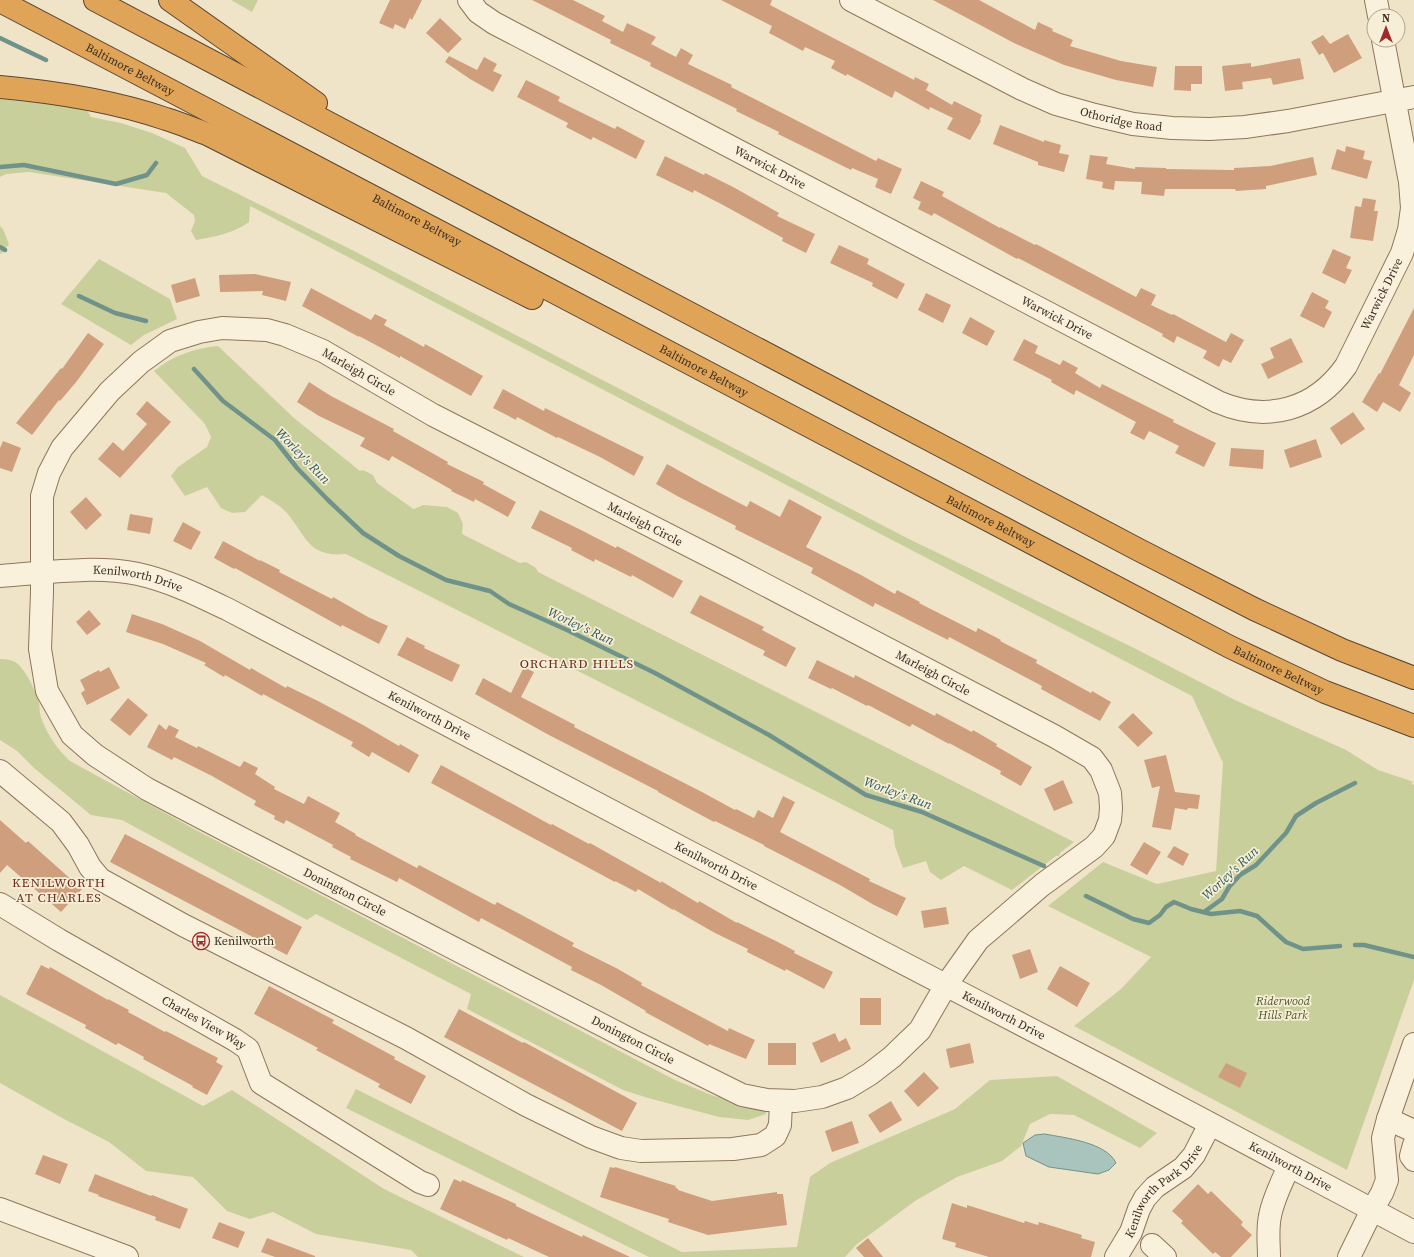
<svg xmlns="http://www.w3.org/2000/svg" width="1414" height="1257" font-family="'Source Serif 4',serif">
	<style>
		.green { fill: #c9cf9b }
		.water { fill: #a9c4bc; stroke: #6f938a }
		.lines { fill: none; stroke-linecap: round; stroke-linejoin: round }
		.stream { stroke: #6f938a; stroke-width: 4.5 }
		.building { fill: #cf9f7d }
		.minor-casing { stroke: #8d765c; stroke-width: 24 }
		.highway-casing { stroke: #5b4430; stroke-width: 24 }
		.minor { stroke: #faf1dc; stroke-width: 22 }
		.highway { stroke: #e0a458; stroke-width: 22 }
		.labels { text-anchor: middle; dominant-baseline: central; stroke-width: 3.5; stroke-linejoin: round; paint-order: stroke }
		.street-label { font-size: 12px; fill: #3d2e20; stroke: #f7eed8 }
		.poi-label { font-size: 12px; fill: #3d2e20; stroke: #f7eed8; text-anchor: start }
		.park-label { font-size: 12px; font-style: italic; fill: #4d5a26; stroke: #f7eed8 }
		.water-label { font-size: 13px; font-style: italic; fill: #2f5d5a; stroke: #f7eed8 }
		.neighbourhood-label { font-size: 13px; letter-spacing: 1px; fill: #6b2e1e; stroke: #f7eed8 }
	</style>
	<rect width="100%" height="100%" fill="#f0e4c8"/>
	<path class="green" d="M231,0H258L252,12Z
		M0,99L86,108L91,117L121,123L152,133L185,148L202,176L352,250L907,538L1136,649L1235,700L1346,750L1378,770L1414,782L1411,783L1414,785V980L1347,1170L1074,1026L1121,989L1151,957L1048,906L1103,862L1157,884L1216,871L1223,763L1192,696L250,206L249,222C235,233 213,237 196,240L191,231L195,221L194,215L166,193L29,172L6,174L0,177Z
		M0,226L3,229L9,244L2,253L0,254Z
		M99,259L170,299L177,319L144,335L131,345L61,304Z
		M218,346L294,418L360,471L363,470L373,475L377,483L412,508L414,509L423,505L447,507L458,513L463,524L462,534L520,563L526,562L536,568L538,572L1074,842L1060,853L1059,856H1056L1012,890L964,866L941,880L930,872L926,861L903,868L895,846L893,830L346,554C305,558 306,532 283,509C277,504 269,499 262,495L245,512L232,513L221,508L207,487L185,496L171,476L178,467L207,447L211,437L205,424L154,371C172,356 195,348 218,346Z
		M0,659C5,659 14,660 18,664C27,673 35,689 39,702C40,707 39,712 41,717C47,734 56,748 70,761L198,831L675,1080L714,1096L766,1107V1114L748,1120L719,1117L648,1098L623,1090L467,1009L471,994L316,914L307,920L122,820L91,815L34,768L17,751L0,740Z
		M0,995L203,1106L232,1090L384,1189L524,1257H418L411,1250L316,1234L273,1212L250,1219L227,1211L193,1177L146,1171L109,1142L64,1119L0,1083Z
		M1057,1076L1157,1133L1140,1148L1074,1115L1050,1114L1030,1124L1021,1146L1002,1161L957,1177L915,1201L857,1244L845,1257H649L346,1108L356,1089L682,1252L797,1247L810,1177L830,1163L955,1109L990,1080Z"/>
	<path class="water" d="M1045,1134C1065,1138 1106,1142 1116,1163L1109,1170L1098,1174L1049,1167L1026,1156L1023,1143L1035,1135Z"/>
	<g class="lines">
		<path class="stream" d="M0,38L46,60
			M0,167L24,165L116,184L147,175L156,163
			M0,247L5,250
			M79,296L115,313L146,321
			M194,369L223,401L275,440L297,468L328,500L363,533L399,556L446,580L490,591L509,604L567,630L655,673L769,735L866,795L922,812L1044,866
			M1086,896L1133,919L1149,923L1160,915L1166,907L1174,902L1191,909L1211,914L1240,911L1257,916L1286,942L1303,949L1340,946
			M1204,912L1222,899L1229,887L1240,875L1256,865L1286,833L1296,816L1316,803L1355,783
			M1355,945H1364L1414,957"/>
	</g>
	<path class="building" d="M390,0H422L412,20L410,18L405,29L395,24L393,29L379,23Z
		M532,0H573L605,16L602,21L623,32L627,23L656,37L651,44L676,57L681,48L693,55L688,64L732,85L731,87L876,161L878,158L902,169L891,194L875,187L878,179L852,168L851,170L778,134L779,132L736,111L737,109L650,66L651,63L610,43L611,40Z
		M721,0H772L770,5L914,80L915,77L929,84L926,90L952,105L954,101L982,115L980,120L981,121L970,140L947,129L953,118L930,107L929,110L895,91L892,98L847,74L846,76L831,68L835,61L805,47L803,51L769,33L772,26Z
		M933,0H979L1035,30L1038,22L1053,29L1052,31L1073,40L1070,46L1121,61L1157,67L1153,87L1116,80L1064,65L1014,43Z
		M440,18L462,39L448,53L426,33Z
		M1348,34L1362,58L1334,73L1323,53L1319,55L1311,42L1323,35L1330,44Z
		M449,56L477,70L484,57L497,64L493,71L502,75L493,92L470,79L445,62Z
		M1300,58L1304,79L1273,85L1271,78L1242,82L1243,89L1225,91L1222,66L1251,63V67Z
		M1175,66H1202V84H1191V91L1174,90Z
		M526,80L560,97L558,101L615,129L617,126L645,141L636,159L593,137L591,140L566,127L568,123L517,97Z
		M1000,125L1044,142V140L1061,145L1059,153L1069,155L1064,172L1038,165V162L993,144Z
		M1346,146L1365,151L1363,159L1372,161L1367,179L1331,169L1337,149L1345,152Z
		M1090,155L1108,157L1106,164L1135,169V167L1166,168V169L1234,170V168L1270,166L1313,157L1317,175L1266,186V189L1236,191L1235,189H1165L1164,196L1141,194L1142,182L1115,181L1114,190L1102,188L1103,182L1086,179Z
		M665,156L704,175L705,173L735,188L779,213L777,216L815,234L806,253L782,241L783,238L723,205L694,190L693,193L656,175Z
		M921,181L944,192L942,196L1000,228V227L1035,245L1036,244L1136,297L1141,288L1156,295L1151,305L1172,315L1173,314L1226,342L1231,333L1244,340L1231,363L1223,359L1219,367L1203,358L1207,351L1177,336L1174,343L1162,336L1163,334L1018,258L1017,259L934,213L932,216L918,209L921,202L913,198Z
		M1363,198L1376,200L1374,211H1378L1373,241L1350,238L1355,206L1361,207Z
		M839,245L869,259L867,264L905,284L897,299L872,286L873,283L830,263Z
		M1333,249L1351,257L1346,268L1352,270L1345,284L1322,273Z
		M255,274L291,282L286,301L262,295L263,291L220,292L219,275Z
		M195,278L200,296L176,303L171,285Z
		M311,288L371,320L375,314L387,320L384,325L424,347L425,344L483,376L471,396L400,356V358L359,336V337L302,306Z
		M1312,292L1329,301L1325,308L1332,312L1324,328L1300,316Z
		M926,293L951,305L943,323L918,310Z
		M1414,308V355L1399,385L1411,393L1400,412L1383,402L1377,412L1362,402L1379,373L1380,374Z
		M970,317L995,331L987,346L962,333Z
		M88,333L104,344L77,381L60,401L59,400L32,435L16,423L61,368L62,369Z
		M1291,338L1303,362L1268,379L1261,364L1274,358L1270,348Z
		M1024,339L1038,346L1035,353L1060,365L1063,360L1078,368L1075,373L1100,388L1102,384L1174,420L1173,422L1216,443L1204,467L1175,453L1179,446L1149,431L1144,440L1130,433L1136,422L1076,390L1074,395L1051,382L1052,380L1013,360Z
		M309,382L331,396L394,429L393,431L448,462L447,464L484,482L483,484L516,502L508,517L475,499L474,502L451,491L452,490L392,456L389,461L360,446L365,438L319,416L297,402Z
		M503,389L544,411L545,408L644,457L634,476L600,457L558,437L557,438L517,417L516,420L493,408Z
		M147,401L171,422L120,478L98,459L113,442L123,451L147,424L136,414Z
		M1353,412L1365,429L1341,445L1330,428Z
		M1316,439L1322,457L1290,468L1284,450Z
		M3,441L21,448L12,472L0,468V448Z
		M1231,448L1264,450L1263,469L1229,466Z
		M667,464L701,483L747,507L750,501L780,517L789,499L822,517L806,547L861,575L895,594L897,590L920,602L919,603L976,632L978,628L1001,640L1000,641L1037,660L1036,663L1091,693L1092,691L1111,702L1100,721L1041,689L1042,686L949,637L948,640L875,603L873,607L811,573L813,568L735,529L736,526L679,497L656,484Z
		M86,497L102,515L86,530L70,512Z
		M540,510L579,529L616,548L617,546L683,581L673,598L632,575L631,577L595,559L594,562L571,550L572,548L531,528Z
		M130,514L153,518L150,534L127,530Z
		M183,522L201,532L191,550L173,541Z
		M223,541L260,561V560L280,570L279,572L332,599L333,597L368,617L388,626L379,644L342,625L341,627L235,568L234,569L214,558Z
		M700,595L764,627L762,630L796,648L786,667L763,655L765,651L690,613Z
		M89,610L101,624L87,635L76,622Z
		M132,614L162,624L200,641L250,670L251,668L286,688L287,686L318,701L363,725L399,746L400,744L419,755L409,773L372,752L369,757L351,746L353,742L263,694L262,696L225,675L224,677L204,665L206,663L163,644L126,632Z
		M407,637L425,646L424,648L460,665L452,682L397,655Z
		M817,660L854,678L855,675L935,716L936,713L972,732L973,730L997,744L996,746L1032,767L1021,786L1000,774L1001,771L949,743V744L912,724L910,727L868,705L867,706L832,688L831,689L808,678Z
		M109,667L120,688L87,705L81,693L85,690L80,680L99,670L100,672Z
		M524,667L534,672L521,697L575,725L574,727L702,792L735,810L736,809L754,818L758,810L773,818L783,796L795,802L780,832L870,879L869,881L906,898L897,916L874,905L840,885L764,846V845L715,821L714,822L658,792V791L547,734L475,694L483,678L511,693Z
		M128,698L148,715L130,736L110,720Z
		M1133,713L1153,733L1138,747L1118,727Z
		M159,724L166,730L169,725L179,730L175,737L197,748L198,746L240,767L244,761L258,768L255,774L275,787L274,789L304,804L308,796L340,813L335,822L356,834L355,835L417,868L419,865L495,905L497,902L574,943L572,946L618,969L642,983L641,985L728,1031L729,1028L755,1040L746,1059L709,1044L708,1046L645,1012L646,1011L601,985L571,970L572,967L481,918L479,922L399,878L397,882L350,859L351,857L332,847L333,845L286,820L284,824L274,819L275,816L254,805L256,801L212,776L174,757L172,760L147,747Z
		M1166,755L1175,792L1200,795L1198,809L1188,808L1187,810L1175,808L1171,830L1152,827L1160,786L1152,788L1144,760Z
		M441,765L551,825L552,824L589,844L590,843L661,883V881L698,903L699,901L737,923V922L774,940L795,951L794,953L833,972L824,989L786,969L785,971L747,952L748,949L715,933L673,909V910L638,889L636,892L615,881V882L431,783Z
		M1063,780L1073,803L1054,811L1044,789Z
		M0,820L26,843L28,841L82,889L61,912L7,865L0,873Z
		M125,834L302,927L287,955L110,862Z
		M1144,842L1161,852L1147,875L1130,865Z
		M1174,846L1189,854L1183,866L1167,857Z
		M946,907L949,924L924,928L921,911Z
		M1030,949L1038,972L1020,979L1012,955Z
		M41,965L49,969L50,967L108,1000V999L129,1010L128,1012L165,1032L166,1031L218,1058L216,1062L223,1066L207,1095L192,1087L193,1086L143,1059L144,1057L118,1043L116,1045L85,1028L86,1025L26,994Z
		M1060,966L1090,983L1077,1007L1047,989Z
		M269,986L334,1020L332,1023L395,1057L394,1059L426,1076L411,1104L378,1087L380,1084L316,1050L318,1048L254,1014Z
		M860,998H881V1025H860Z
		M459,1009L523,1043L524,1042L637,1103L622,1131L444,1037Z
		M835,1033L839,1042L846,1038L851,1049L821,1063L812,1043Z
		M768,1043H796V1065H768Z
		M970,1043L974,1063L950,1068L946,1049Z
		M1226,1063L1247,1073L1240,1088L1218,1077Z
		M924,1072L939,1088L918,1107L904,1091Z
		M891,1101L902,1120L880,1133L868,1115Z
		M852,1121L859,1143L832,1152L825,1131Z
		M43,1155L68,1164L60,1184L35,1174Z
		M610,1167L614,1168L615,1167L676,1186L675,1187L678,1189V1190L712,1201L777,1192V1194H783L787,1225L708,1235L668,1222L669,1219L600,1197Z
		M95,1174L151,1196L152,1195L188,1209L180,1229L155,1220L156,1217L98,1196L99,1195L88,1191Z
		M454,1179L461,1182L462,1180L516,1204V1206L552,1223L582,1237L583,1235L630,1257H549L508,1238L507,1240L440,1209Z
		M1198,1184L1208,1194L1211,1191L1243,1222L1241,1225L1252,1235L1231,1257H1221L1215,1252L1213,1254L1181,1223L1183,1221L1172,1211Z
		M952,1203L967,1208V1205L1024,1223L1025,1221L1038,1225L1039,1222L1082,1235L1081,1238L1095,1242L1091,1257H989L955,1247L956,1243L942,1239Z
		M219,1222L245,1232L238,1248L212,1238Z
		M267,1238L315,1256V1257H275L261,1252Z
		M868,1238L883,1257H864L856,1248Z"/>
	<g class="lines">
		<g class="minor-casing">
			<g id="minor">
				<path id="s1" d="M469,0L478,12L494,23L1218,402C1267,423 1315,410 1346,366L1402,253L1409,230L1412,208L1410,182L1383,40"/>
				<path id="s2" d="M851,0L1022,89L1056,104L1095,115L1133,124L1172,128L1209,129L1245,127L1288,121L1414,97"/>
				<path d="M1376,0L1379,16"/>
				<path d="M222,328L267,330L285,335L323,351L433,415L733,568L1054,736L1092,758L1101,770L1110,793L1111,808L1110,820L1104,836L1094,847L1042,885L978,940L946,985L920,1030L892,1057L870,1074L847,1088L822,1097L795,1101L767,1100L742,1095L633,1041L233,834L147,789L95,755L72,735L47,691L40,649L42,592V496L49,473L62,448L110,391L141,362L170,341L199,332Z"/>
				<path id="s3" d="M0,576C45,573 93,565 138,574C170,581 200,596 229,610L678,846L1111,1071L1414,1232"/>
				<path d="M0,771L61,822L78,845L90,867L100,879L183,925L406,1038L526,1105L591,1137L621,1148L641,1151L733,1149L761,1145L775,1136L780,1125L781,1101"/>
				<path id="s4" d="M0,904L59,940L235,1040L248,1049L261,1083L420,1182L428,1185"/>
				<path d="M1388,1119L1414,1131"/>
				<path d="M1414,1145L1411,1156L1414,1160"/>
				<path d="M0,1209L127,1257"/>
				<path d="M1152,1245L1165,1257"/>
				<path id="s5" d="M1116,1257L1131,1232L1139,1209L1145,1198L1155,1187L1183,1168L1194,1155L1210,1124"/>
				<path d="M1269,1257C1269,1244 1267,1230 1270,1216C1273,1199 1282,1182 1289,1166"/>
				<path d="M1349,1257L1372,1210L1382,1193L1387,1180L1383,1138L1388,1119L1414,1044"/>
			</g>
		</g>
		<g class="highway-casing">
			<g id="highway">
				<path d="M95,0L1139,550L1254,609L1342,650L1414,678"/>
				<path d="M170,0L316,103"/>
				<path id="s6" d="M0,1L1230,647L1325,692L1414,726"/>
				<path d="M0,87C56,92 113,101 166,119C180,123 193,129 207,134L532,298"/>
			</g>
		</g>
		<use href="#minor" class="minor"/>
		<use href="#highway" class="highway"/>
	</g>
	<defs>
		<g id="bus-ring" transform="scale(0.9)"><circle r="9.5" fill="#f7eed8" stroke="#9e2a2b" stroke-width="1.5"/><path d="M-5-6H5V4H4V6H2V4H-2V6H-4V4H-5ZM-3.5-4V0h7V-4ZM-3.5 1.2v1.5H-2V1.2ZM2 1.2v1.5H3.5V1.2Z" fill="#9e2a2b"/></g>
	</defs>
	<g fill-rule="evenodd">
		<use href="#bus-ring" x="201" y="941"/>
	</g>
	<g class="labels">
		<g class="street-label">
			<text stroke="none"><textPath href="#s6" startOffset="147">Baltimore Beltway</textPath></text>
			<text stroke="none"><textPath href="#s2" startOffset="297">Othoridge Road</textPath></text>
			<text stroke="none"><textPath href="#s1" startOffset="346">Warwick Drive</textPath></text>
			<text stroke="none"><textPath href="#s6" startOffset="471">Baltimore Beltway</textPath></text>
			<text stroke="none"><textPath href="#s1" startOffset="1077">Warwick Drive</textPath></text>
			<text stroke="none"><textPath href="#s1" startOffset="670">Warwick Drive</textPath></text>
			<text stroke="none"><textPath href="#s6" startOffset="795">Baltimore Beltway</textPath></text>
			<text transform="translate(359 372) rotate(30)">Marleigh Circle</text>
			<text stroke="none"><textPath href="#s6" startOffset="1119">Baltimore Beltway</textPath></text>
			<text transform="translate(645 524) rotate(27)">Marleigh Circle</text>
			<text stroke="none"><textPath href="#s3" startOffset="139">Kenilworth Drive</textPath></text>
			<text stroke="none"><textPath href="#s6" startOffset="1443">Baltimore Beltway</textPath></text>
			<text transform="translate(933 673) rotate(28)">Marleigh Circle</text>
			<text stroke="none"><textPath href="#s3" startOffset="463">Kenilworth Drive</textPath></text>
			<text stroke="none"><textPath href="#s3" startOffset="787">Kenilworth Drive</textPath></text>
			<text transform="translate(345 892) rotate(27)">Donington Circle</text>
			<text stroke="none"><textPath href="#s3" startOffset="1111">Kenilworth Drive</textPath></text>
			<text stroke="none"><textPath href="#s4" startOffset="236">Charles View Way</textPath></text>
			<text transform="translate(633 1040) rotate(27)">Donington Circle</text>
			<text stroke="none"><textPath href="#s3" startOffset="1435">Kenilworth Drive</textPath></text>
			<text stroke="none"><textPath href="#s5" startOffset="83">Kenilworth Park Drive</textPath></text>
		</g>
		<g class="poi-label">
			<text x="214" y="941">Kenilworth</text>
		</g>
		<g class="park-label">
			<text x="1283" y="1001">Riderwood<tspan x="1283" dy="14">Hills Park</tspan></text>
		</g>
		<g class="water-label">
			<text transform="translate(303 456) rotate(46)">Worley's Run</text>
			<text transform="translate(581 626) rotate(25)">Worley's Run</text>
			<text transform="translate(898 793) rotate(20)">Worley's Run</text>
			<text transform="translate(1230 873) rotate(-43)">Worley's Run</text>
		</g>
		<g class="neighbourhood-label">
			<text x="577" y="663">ORCHARD HILLS</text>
			<text x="59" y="882">KENILWORTH<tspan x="59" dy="15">AT CHARLES</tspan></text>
		</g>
	</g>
	<g transform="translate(1386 28)"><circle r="19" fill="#f7eed8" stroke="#ada18e"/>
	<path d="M0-3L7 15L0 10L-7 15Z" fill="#9e2a2b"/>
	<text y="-6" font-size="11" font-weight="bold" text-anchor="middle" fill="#3d2e20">N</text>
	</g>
</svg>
